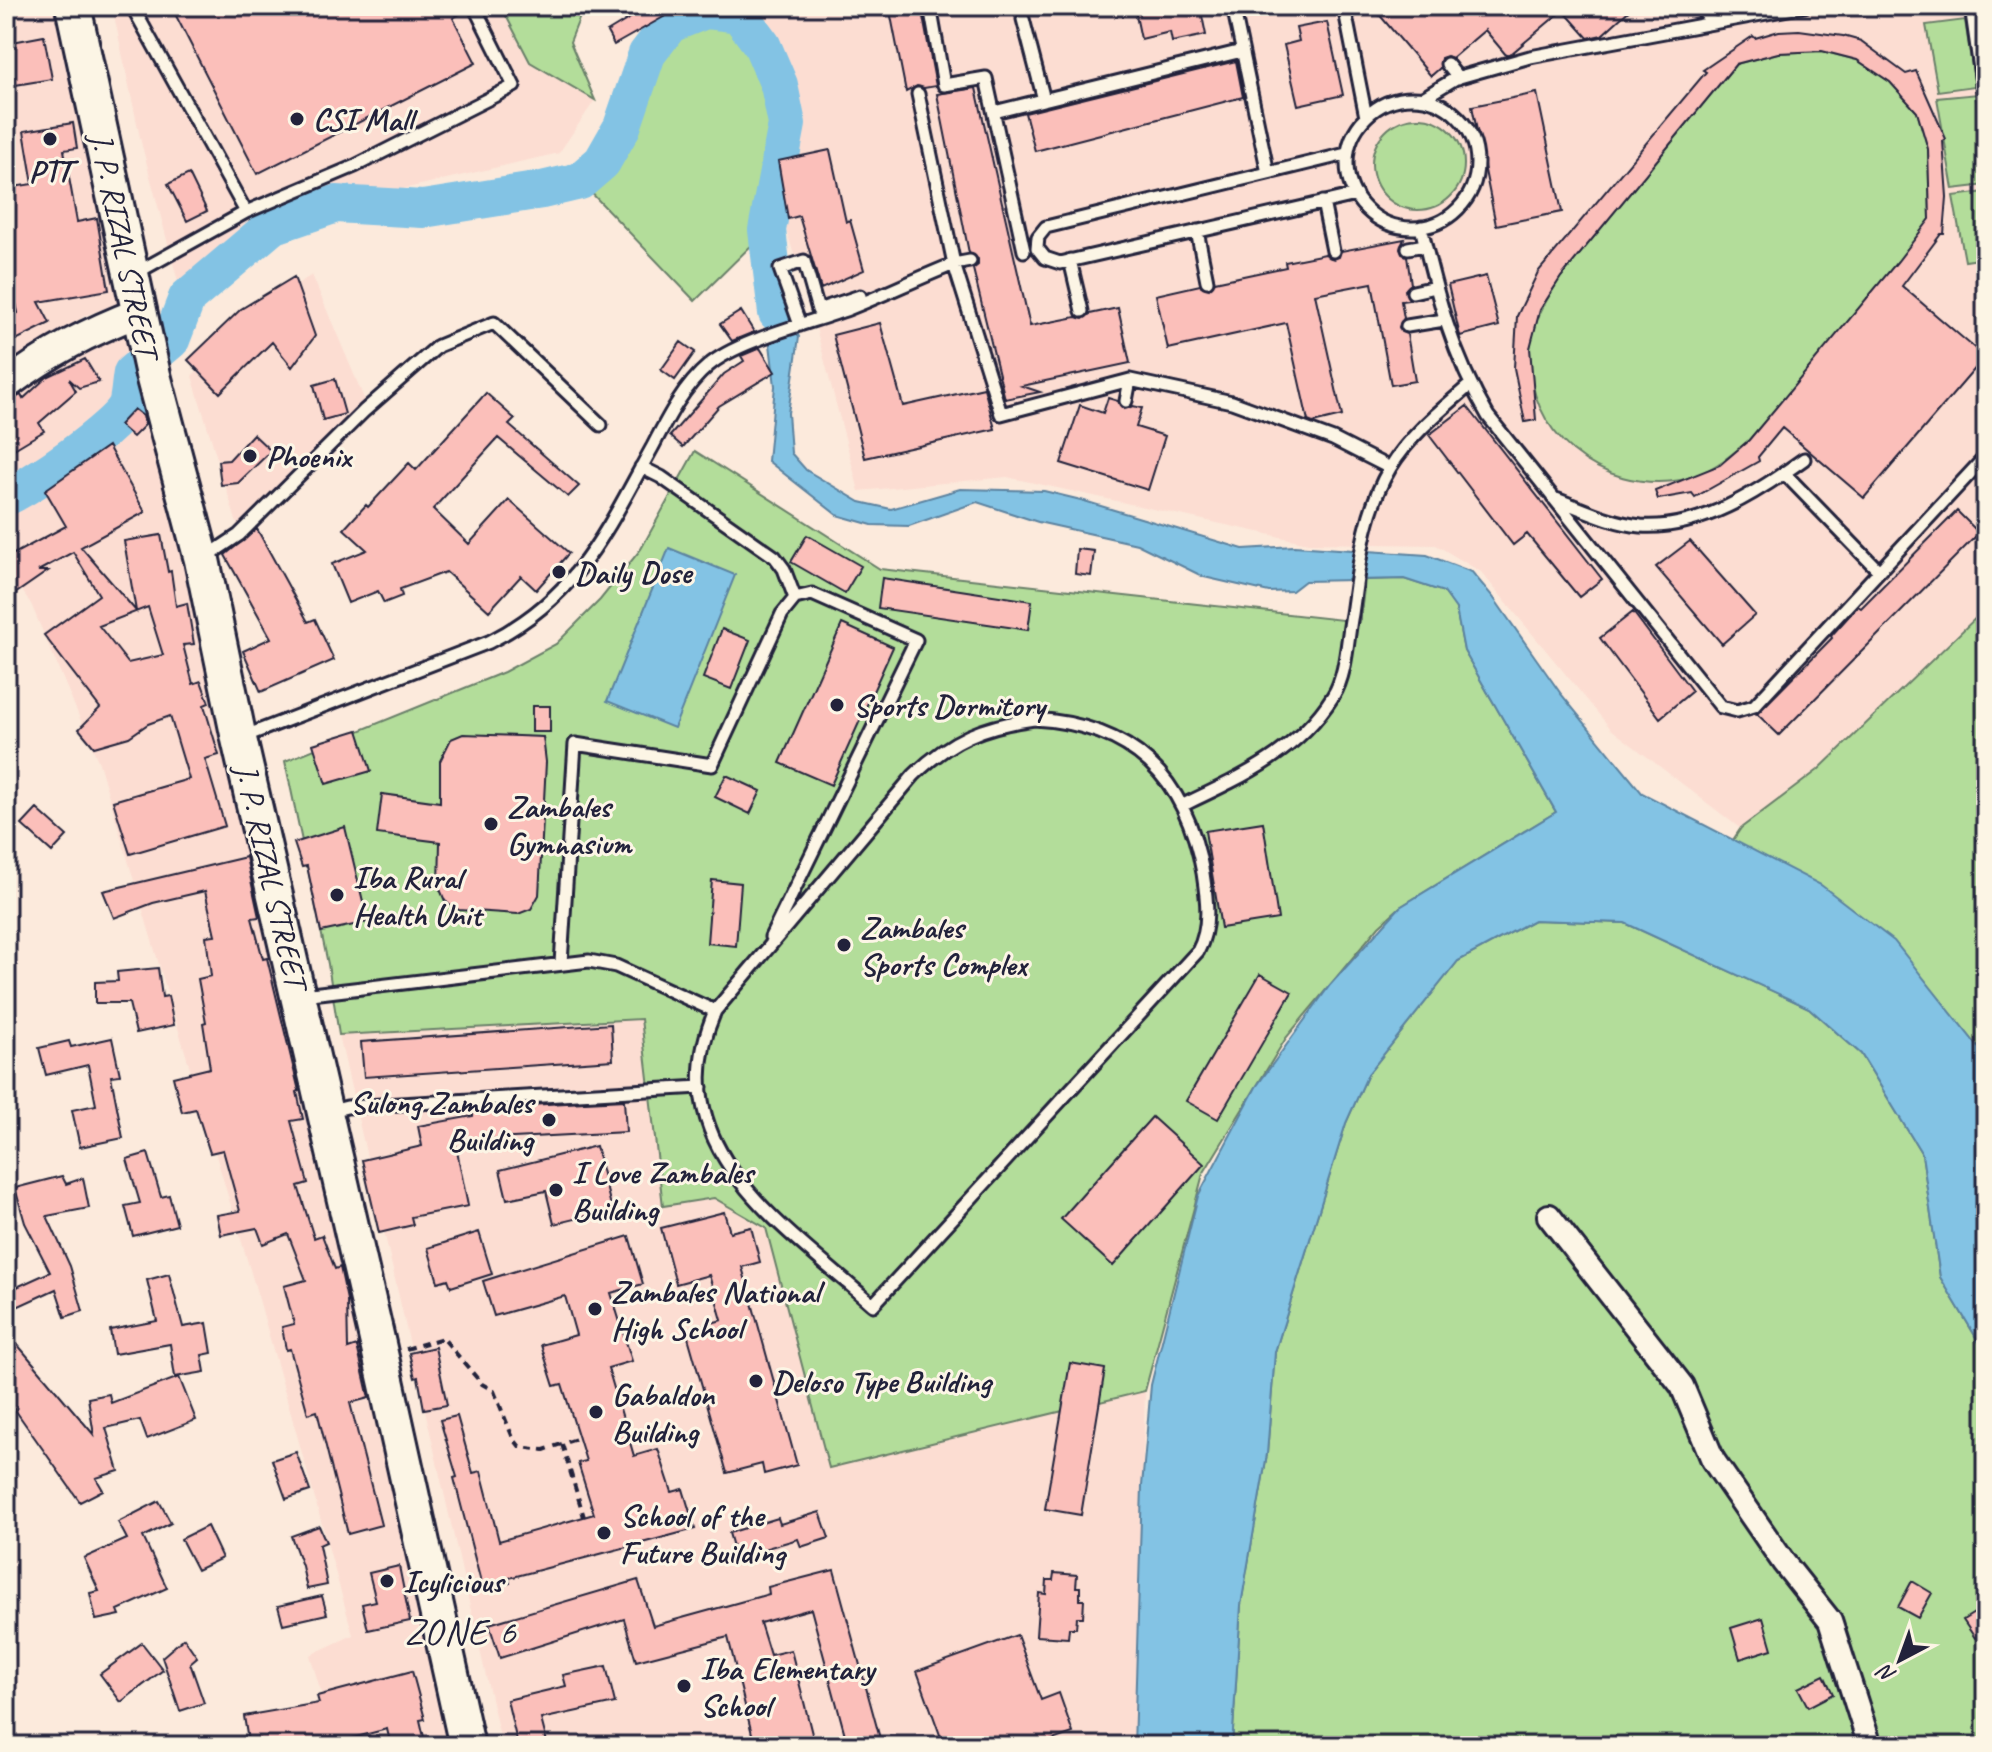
<svg xmlns="http://www.w3.org/2000/svg" width="1992" height="1752" font-family="Caveat,sans-serif">
	<style>
		.built { fill: #fcddd2 }
		.green { fill: #b3dd9a; stroke: #6a806a; stroke-width: 2 }
		.water { fill: #83c3e4; stroke: #5c83a0; stroke-width: 2 }
		.lines { fill: none; stroke-linecap: round; stroke-linejoin: round }
		.river { stroke: #83c3e4; stroke-width: 38 }
		.building { fill: #fbbfba; stroke: #22223b; stroke-width: 2; fill-rule: evenodd }
		.service-casing { stroke: #22223b; stroke-width: 17 }
		.minor-casing { stroke: #22223b; stroke-width: 28 }
		.tertiary-casing { stroke: #22223b; stroke-width: 34 }
		.primary-casing { stroke: #22223b; stroke-width: 40 }
		.path { stroke: #22223b; stroke-width: 4; stroke-dasharray: 8 6; stroke-linecap: butt }
		.service { stroke: #fcf5e5; stroke-width: 11 }
		.minor { stroke: #fcf5e5; stroke-width: 22 }
		.tertiary { stroke: #fcf5e5; stroke-width: 28 }
		.primary { stroke: #fcf5e5; stroke-width: 34 }
		.poi-dot { fill: #22223b; stroke: #fcf5e5; stroke-width: 3 }
		.labels { text-anchor: middle; dominant-baseline: central; stroke-width: 6; stroke-linejoin: round; paint-order: stroke }
		.poi-label { font-size: 32px; font-weight: bold; fill: #22223b; stroke: #fcf5e5; text-anchor: start }
		.street-label { font-size: 32px; fill: #22223b; stroke: #fcf5e5 }
		.quarter-label { font-size: 36px; letter-spacing: 2px; fill: #22223b; stroke: #fcf5e5 }
	</style>
	<rect width="100%" height="100%" fill="#fceadc"/>
	<filter id="ink" filterUnits="userSpaceOnUse"><feTurbulence type="fractalNoise" baseFrequency=".0125" numOctaves="2"/><feDisplacementMap in="SourceGraphic" scale="16" xChannelSelector="R" yChannelSelector="G"/><feConvolveMatrix kernelMatrix="1 2 1 2 8 2 1 2 1" color-interpolation-filters="sRGB"/></filter>
	<g filter="url(#ink)">
		<path class="built" d="M6,6H73L140,296L86,315L6,366Z
			M112,6H501L530,62L595,100L559,153L403,189L300,203L185,308L141,142Z
			M749,6H1986V608L1818,770L1741,829L1611,729L1481,572L1436,545L1308,543L1007,477L859,491L816,328L782,215L794,100Z
			M312,275L369,410L241,537L192,376L256,309Z
			M130,324L467,1746H337L310,1655L353,1635L260,1303L99,763L31,604L6,566V390Z
			M641,1019L663,1206L714,1198L766,1227L829,1468L1145,1391L1134,1746H502L339,1035Z"/>
		<path class="green" d="M501,6H584L570,42L595,100L530,62Z
			M705,10L739,14L762,45L779,85L787,124L767,230L695,301L580,181L602,161L622,127L647,54L670,24Z
			M1965,20L1975,86L1938,91L1926,25Z
			M1822,51L1857,60L1890,82L1917,112L1928,149L1930,219L1898,261L1749,440C1729,457 1708,475 1681,480C1601,494 1524,433 1530,349C1532,321 1547,299 1561,277L1736,64L1778,53Z
			M1978,94L1986,155V185L1953,189L1937,98Z
			M1372 164a46 46 0 1 1 92 0a46 46 0 1 1-92 0Z
			M1986,192V258L1965,261L1953,196Z
			M695,451L880,569L1360,622L1365,580L1404,579L1444,592L1456,608L1464,651L1556,812L1400,907L1379,926L1286,1038L1203,1174L1145,1391L829,1468L766,1228L714,1198L663,1206L641,1019L339,1035L328,964L285,761L504,672L556,644L600,600L641,549Z
			M1986,608V1057L1893,941L1733,840L1741,828L1818,770Z
			M1534,920L1625,923L1809,1008L1861,1054L1922,1154L1940,1277L1986,1354V1746H1232L1241,1604L1267,1454L1275,1352L1346,1123L1368,1074L1458,961Z"/>
		<path class="water" d="M772,261L782,301L799,337L788,413L791,453L806,470L860,502L891,509L960,489L1044,491L1081,500L1243,549L1294,546L1427,555L1472,572L1493,597L1561,694L1642,793L1821,885L1894,941L1986,1057V1354L1940,1277L1922,1154L1861,1054L1809,1008L1625,923L1534,920L1458,961L1368,1074L1346,1123L1275,1352L1267,1454L1241,1605L1232,1746H1134L1142,1486L1151,1385L1198,1196L1256,1087L1330,985L1400,907L1556,812L1464,651L1456,609L1444,592L1404,579L1305,581L1292,591L1269,592L1204,577L1137,544L1038,522L977,502L909,526L872,525L837,515L768,461L775,386L765,302Z
			M669,548L735,575L674,728L607,701Z"/>
		<g class="lines">
			<path class="river" d="M6,497C30,487 118,427 127,405C130,396 130,383 132,373L171,340L187,298L272,226L336,204L423,209L542,190L580,181L602,162L622,127L647,54L670,24L705,10L739,14L762,45L779,85L787,124L767,230L777,313"/>
		</g>
		<path class="building" d="M171,6H466L467,10L453,18L476,63L257,174Z
			M650,6H683L614,45L607,32Z
			M889,6H921L936,86L924,88L917,86L906,92Z
			M1134,6H1168L1169,12L1200,6L1206,35L1172,42L1170,32L1141,39Z
			M1372,6H1634L1602,35L1588,38L1563,10L1512,53L1506,55L1485,30L1452,58L1447,56L1441,58L1440,68L1431,76Z
			M1327,22L1343,95L1298,105L1284,45L1299,41L1296,28Z
			M1799,30L1843,36L1861,41L1906,74L1916,71L1946,139L1943,141L1947,197L1944,234H1941L1902,286L1985,357L1864,498L1782,428L1758,457L1759,461L1695,497L1692,493L1658,499L1655,491L1720,465L1749,440L1898,261L1930,219L1928,149L1917,112L1890,82L1857,60L1822,51L1778,53L1736,64L1561,277L1540,310L1530,348L1536,420L1525,422L1514,368L1517,316L1538,272L1706,72L1703,70L1753,36L1755,38L1779,31Z
			M44,36L52,79L15,85L7,43Z
			M1236,61L1243,97L1035,151L1025,113Z
			M976,88L1030,326L1076,317L1083,319L1090,314L1118,308L1130,363L1022,386L1040,392L1005,399L973,269L978,265V259L969,253L937,94Z
			M1537,93L1562,212L1496,225L1472,106Z
			M73,123L77,148L64,150L77,222L97,218L109,290L39,302L50,323L6,345V319L18,313L11,279L6,281V188L33,184L24,131Z
			M830,150L846,222L850,220L864,270L821,289L799,216L788,219L778,161Z
			M189,174L207,211L187,221L168,184Z
			M1404,239L1400,249L1402,254L1407,256L1411,284L1405,290L1409,300L1401,301L1404,318L1399,327L1401,332L1407,334L1415,381L1391,385L1372,283L1315,294L1342,416L1313,423L1308,421L1286,323L1168,349L1156,295L1200,285L1209,289L1215,282L1286,267L1285,262L1325,254L1334,259L1339,257L1341,251Z
			M1486,276L1499,326L1460,336L1448,285Z
			M294,277L315,336L292,367L272,342L220,393L188,360L241,309Z
			M741,311L754,332L732,341L720,324Z
			M880,323L903,406L984,388L995,429L865,458L833,335Z
			M681,342L695,352L675,380L661,370Z
			M760,348L775,372L719,406L683,447L670,436L724,374L744,361L741,356Z
			M85,359L99,382L79,388L69,379L76,391L39,423L44,431L14,449L6,437V402L21,395L23,399L47,377Z
			M335,379L345,414L323,420L314,385Z
			M486,393L515,419L509,425L579,486L568,497L498,438L433,509L469,544L509,500L569,553L536,590L521,576L489,611L446,572L400,589L402,596L384,603L378,591L348,603L332,564L367,550L344,529L366,505L368,507L409,463L416,470Z
			M1108,398L1118,401L1124,409L1133,406L1142,408L1136,427L1165,436L1148,490L1061,463L1080,405L1103,413Z
			M1467,406L1602,579L1579,597L1527,534L1513,545L1429,435Z
			M134,409L143,416L145,425L133,437L119,425Z
			M253,434L271,451L238,483L221,485L218,461L229,460Z
			M108,446L145,512L81,547L136,611L124,541L161,535L168,572L171,571L176,606L187,603L194,644L183,645L193,684L201,681L209,703L204,705L219,755L205,759L225,826L130,854L113,801L189,779L170,716L148,724L129,737L94,747L79,729L100,708L44,635L99,595L73,552L38,571H48L6,600V558L66,526L45,490ZM148,607L163,655L128,663L99,626Z
			M1957,511L1979,533L1779,735L1757,714L1832,638L1831,636L1858,606L1861,608Z
			M257,529L308,622L315,619L334,660L261,692L243,651L271,638L225,555Z
			M807,535L861,566L845,593L791,562Z
			M1690,541L1755,615L1722,644L1656,567Z
			M1077,549L1094,551L1091,576L1075,574Z
			M882,578L1032,601L1028,630L878,608Z
			M1633,612L1692,691L1660,718L1600,638Z
			M842,624L893,647L831,785L780,763Z
			M722,629L750,640L731,689L703,678Z
			M532,706H550V732H532Z
			M358,730L371,771L326,784L313,744Z
			M463,734L543,737L546,762L539,895L531,909L518,914L459,910L445,901L439,887L440,842L377,834L382,794L440,802V761L451,739Z
			M726,775L761,791L750,814L715,797Z
			M37,809L67,836L52,852L22,825Z
			M1263,822L1278,919L1221,928L1205,831Z
			M345,827L368,922L321,932L307,866L302,867L294,843Z
			M246,857L259,917L252,918L263,959L267,958L299,1091L297,1092L303,1119L291,1121L308,1183L298,1186L314,1238L322,1235L335,1269L340,1267L347,1300L348,1349L357,1346L369,1398L350,1403L381,1525L348,1534L317,1411L308,1414L290,1349L286,1350L282,1327L294,1324L284,1286L306,1280L288,1234L263,1244L257,1228L221,1235L217,1215L240,1211L223,1150L210,1153L196,1109L182,1112L173,1077L210,1068L203,1023L206,1022L198,979L211,976L206,936L215,935L205,891L153,903L114,918L103,891Z
			M712,880L741,883L736,946L707,943Z
			M158,968L162,997L168,996L174,1025L136,1033L129,1003H95V982L118,981L117,972Z
			M1260,974L1292,992L1218,1119L1186,1101Z
			M611,1024L613,1060L364,1077L361,1042Z
			M112,1038L120,1075L111,1076L123,1138L80,1147L72,1110L96,1105L88,1065L46,1075L39,1048L69,1041L71,1047Z
			M624,1100L626,1132L455,1141L468,1206L411,1217L413,1225L379,1233L362,1160L422,1146L418,1126L473,1116V1108Z
			M1152,1117L1204,1164L1113,1266L1061,1219Z
			M596,1146L612,1210L554,1224L546,1191L507,1199L500,1170Z
			M148,1153L161,1197L169,1195L177,1225L133,1236L125,1206L140,1203L127,1159Z
			M62,1176L66,1184L83,1178L89,1208L47,1216L70,1266L83,1311L65,1317L56,1289L6,1312V1292L50,1272L25,1223L15,1188Z
			M724,1212L730,1232L751,1227L760,1262L742,1267L797,1465L764,1474L762,1464L727,1473L686,1330L722,1320L709,1275L676,1284L661,1228Z
			M479,1232L492,1274L451,1287L448,1279L438,1282L428,1248Z
			M629,1236L643,1284L611,1293L632,1361L608,1368L634,1456L658,1449L672,1492L683,1489L695,1529L509,1578L510,1583L483,1590L454,1478L457,1477L440,1420L457,1416L473,1473L481,1471L499,1541L594,1514L578,1463L586,1461L562,1384L554,1386L541,1345L576,1335L565,1296L494,1316L483,1281Z
			M169,1274L183,1327L207,1323L212,1353L202,1355L205,1372L175,1377L170,1344L114,1354L110,1330L157,1321L147,1280Z
			M6,1331L94,1435L88,1398L109,1394L111,1403L179,1377L196,1420L147,1439L140,1420L106,1428L119,1471L96,1478L103,1490L80,1502L6,1397Z
			M435,1347L447,1405L424,1409L418,1377L415,1378L409,1353Z
			M1070,1363L1105,1369L1081,1515L1045,1509Z
			M296,1452L310,1491L286,1499L272,1460Z
			M159,1501L171,1523L143,1537L167,1588L118,1610L120,1615L96,1620L90,1593L99,1591L84,1558L127,1539L118,1522Z
			M820,1512L829,1538L801,1547L798,1539L736,1557L729,1533L778,1518L780,1524Z
			M207,1526L222,1558L197,1570L181,1539Z
			M319,1526L326,1542L319,1545L327,1585L307,1589L302,1566L291,1536Z
			M399,1566L410,1621L368,1630L362,1604L376,1601L369,1573Z
			M834,1570L882,1746H848L811,1609L760,1623L770,1655L791,1650L815,1746H755L728,1637L636,1661L624,1619L500,1658L489,1624L638,1580L653,1626L769,1594L768,1587Z
			M1054,1573L1077,1575L1076,1587H1080V1600H1084L1083,1617H1077L1076,1628H1069L1068,1638L1036,1636L1039,1593L1046,1594L1047,1580H1053Z
			M1912,1581L1932,1593L1918,1618L1898,1607Z
			M322,1596L327,1614L283,1624L278,1606Z
			M1979,1610L1986,1620V1631L1975,1638L1963,1620Z
			M1763,1618L1772,1649L1740,1659L1731,1628Z
			M1017,1635L1041,1700L1059,1693L1073,1733L1035,1746H944L917,1671Z
			M184,1638L197,1657L190,1663L204,1703L180,1711L162,1657Z
			M142,1643L163,1670L121,1702L100,1674Z
			M606,1666L615,1703L541,1719L548,1746H518L507,1700L566,1686L563,1675Z
			M412,1671L425,1719L420,1720L426,1746H391L387,1729L322,1746H260L259,1739L248,1741L244,1716L319,1703L317,1696Z
			M1824,1675L1833,1694L1808,1707L1798,1688Z"/>
		<g class="lines">
			<g class="service-casing">
				<path id="service" d="M132,6L246,212
					M930,6L944,85L986,78L1024,251
					M1233,6L1268,173
					M1344,6L1366,117
					M1971,6L1986,112
					M1701,9L1713,23
					M1023,19L1044,100
					M1447,64L1458,78
					M918,94L954,264L1001,414L1130,380L1232,402L1333,439L1390,468
					M1347 163a65 65 0 1 1 130 0a65 65 0 1 1-130 0Z
					M1423,98L1456,78L1530,57L1805,6
					M994,112L1242,51
					M1323,202L1333,251
					M1421,227C1437,295 1452,355 1488,416L1721,707L1737,711L1754,706L1986,456
					M1197,231L1207,281
					M1037,248L1038,237L1046,227L1346,154
					M1037,248L1045,258L1060,263L1356,195
					M1408,248L1425,245
					M1070,260L1082,311
					M136,273L246,212L355,166L514,86L474,6
					M1413,292L1435,287
					M800,325L780,269L804,261L818,310L860,296
					M1407,326L1444,320
					M1126,401L1130,380
					M641,467L661,477L775,557L784,569L795,598
					M1784,473L1879,571
					M1553,498C1581,508 1610,523 1641,526C1700,530 1758,492 1804,459
					M206,557L239,535L364,411L438,346L494,323L601,425
					M1034,719C1133,725 1186,777 1203,873C1207,899 1211,927 1198,951L873,1305C786,1227 656,1147 715,1011L914,775C951,739 983,726 1034,719Z
					M243,737L489,642C579,597 607,529 653,446C667,419 684,386 708,366C736,341 810,323 848,309C884,295 918,278 954,264L970,261
					M1183,805C1240,778 1298,752 1333,696C1347,674 1347,639 1352,614C1359,565 1364,511 1390,468C1410,435 1441,410 1470,385
					M561,963L575,744L712,765L782,614L795,598L812,594L916,640L771,937
					M303,995L589,961L616,966L715,1011
					M327,1112L347,1107L701,1087"/>
			</g>
			<g class="minor-casing">
				<path id="minor" d="M1549,1216L1682,1386L1713,1460L1784,1563L1830,1621L1870,1746"/>
			</g>
			<g class="tertiary-casing">
				<path id="tertiary" d="M6,385C50,352 88,332 140,312"/>
			</g>
			<g class="primary-casing">
				<path id="primary" d="M73,6L153,375L202,560L239,739L376,1335L467,1746"/>
			</g>
			<path class="path" d="M406,1349L443,1338L482,1384L494,1391L513,1438L520,1447L544,1450L579,1438
				M562,1444L584,1517"/>
			<use href="#service" class="service"/>
			<use href="#minor" class="minor"/>
			<use href="#tertiary" class="tertiary"/>
			<use href="#primary" class="primary"/>
		</g>
	</g>
	<g class="poi-dot">
		<circle cx="297" cy="119" r="8"/>
		<circle cx="50" cy="139" r="8"/>
		<circle cx="250" cy="456" r="8"/>
		<circle cx="559" cy="572" r="8"/>
		<circle cx="837" cy="705" r="8"/>
		<circle cx="491" cy="824" r="8"/>
		<circle cx="337" cy="895" r="8"/>
		<circle cx="844" cy="945" r="8"/>
		<circle cx="549" cy="1120" r="8"/>
		<circle cx="556" cy="1190" r="8"/>
		<circle cx="595" cy="1309" r="8"/>
		<circle cx="756" cy="1381" r="8"/>
		<circle cx="596" cy="1412" r="8"/>
		<circle cx="604" cy="1533" r="8"/>
		<circle cx="387" cy="1581" r="8"/>
		<circle cx="684" cy="1686" r="8"/>
	</g>
	<g class="labels">
		<g class="poi-label">
			<text x="313" y="119">CSI Mall</text>
			<text x="50" y="171" text-anchor="middle">PTT</text>
			<text x="266" y="456">Phoenix</text>
			<text x="575" y="572">Daily Dose</text>
			<text x="853" y="705">Sports Dormitory</text>
			<text x="507" y="806">Zambales<tspan x="507" dy="37">Gymnasium</tspan></text>
			<text x="353" y="877">Iba Rural<tspan x="353" dy="37">Health Unit</tspan></text>
			<text x="860" y="927">Zambales<tspan x="860" dy="37">Sports Complex</tspan></text>
			<text x="533" y="1102" text-anchor="end">Sulong Zambales<tspan x="533" dy="37">Building</tspan></text>
			<text x="572" y="1172">I Love Zambales<tspan x="572" dy="37">Building</tspan></text>
			<text x="611" y="1291">Zambales National<tspan x="611" dy="37">High School</tspan></text>
			<text x="772" y="1381">Deloso Type Building</text>
			<text x="612" y="1394">Gabaldon<tspan x="612" dy="37">Building</tspan></text>
			<text x="620" y="1515">School of the<tspan x="620" dy="37">Future Building</tspan></text>
			<text x="403" y="1581">Icylicious</text>
			<text x="700" y="1668">Iba Elementary<tspan x="700" dy="37">School</tspan></text>
		</g>
		<g class="street-label">
			<text transform="translate(124 245) rotate(78)">J. P. RIZAL STREET</text>
			<text transform="translate(271 876) rotate(77)">J. P. RIZAL STREET</text>
		</g>
		<g class="quarter-label">
			<text x="461" y="1632">ZONE 6</text>
		</g>
	</g>
	<rect width="1992" height="1752" fill="none" stroke="#fcf5e5" stroke-width="32"/>
	<rect x="16" y="16" width="1960" height="1720" fill="none" stroke="#22223b" stroke-width="3" filter="url(#ink)"/>
	<g transform="translate(1900 1660) rotate(221)" stroke="#fcf5e5" stroke-width="6" paint-order="stroke">
	<path d="M0-6L14 30L0 20L-14 30Z" fill="#22223b"/>
	<text y="-12" font-size="22" font-weight="bold" text-anchor="middle" fill="#22223b">N</text>
	</g>
</svg>
